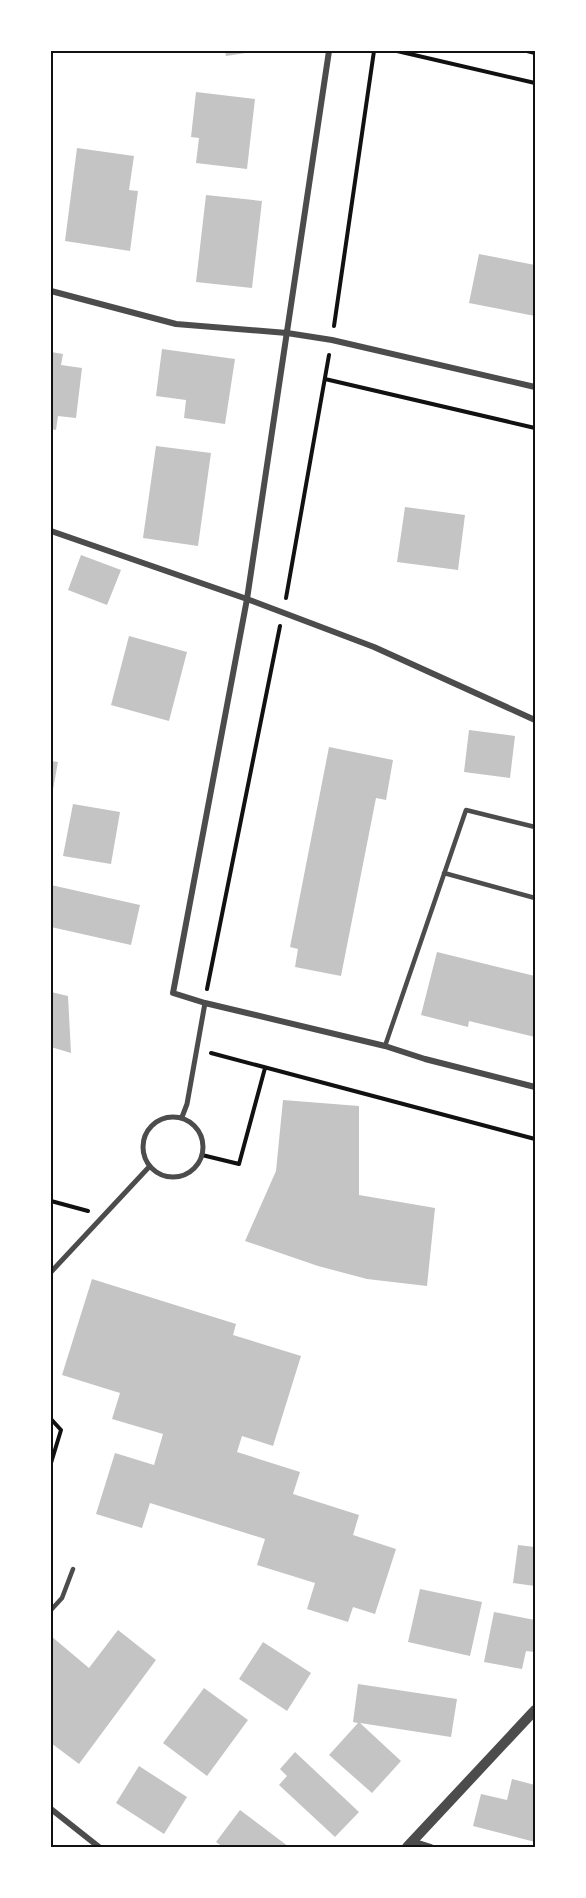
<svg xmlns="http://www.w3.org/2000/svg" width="586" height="1898" font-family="Literata,serif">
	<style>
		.building { fill: #c4c4c4 }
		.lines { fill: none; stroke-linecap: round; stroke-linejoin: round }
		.path { stroke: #111; stroke-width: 4 }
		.service { stroke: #4c4c4c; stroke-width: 4.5 }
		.pedestrian { stroke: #4c4c4c; stroke-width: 5 }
		.minor { stroke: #4c4c4c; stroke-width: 6 }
		.tertiary { stroke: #4c4c4c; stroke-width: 10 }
		.neatline { fill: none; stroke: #111; stroke-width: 2 }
	</style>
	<rect width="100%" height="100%" fill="#fff"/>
	<path class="building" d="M225,51H252V52L226,56Z
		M196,92L255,99L247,169L196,163L199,138L191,137Z
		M77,148L134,156L129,190L138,191L130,251L65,241Z
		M206,195L262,201L252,288L196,282Z
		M479,254L535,265V316L469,303Z
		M162,349L235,359L225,424L184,418L186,400L156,396Z
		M51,352L63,354L61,365L82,368L76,418L58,416L56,430L51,429Z
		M156,446L211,453L198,546L143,538Z
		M405,507L465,515L458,570L397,562Z
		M81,555L121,570L107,605L68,590Z
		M129,636L187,652L169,721L111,705Z
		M469,730L515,736L510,778L464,772Z
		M329,747L393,760L386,800L376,798L341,976L295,967L298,949L290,947Z
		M51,761L58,762L52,795H51Z
		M73,804L120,812L111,864L63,856Z
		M51,885L140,905L131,945L51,927Z
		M437,952L535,976V1037L469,1021L468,1027L421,1015Z
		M51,992L68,996L71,1053L51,1047Z
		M283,1100L359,1106V1195L435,1208L427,1286L367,1279L318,1266L245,1241L276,1171Z
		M92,1279L236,1324L233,1335L301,1356L273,1446L242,1436L237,1452L300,1472L293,1494L359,1515L353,1535L396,1549L375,1614L353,1607L348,1622L307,1609L315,1583L257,1565L265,1539L150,1503L142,1528L96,1514L115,1453L154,1465L163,1434L112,1419L120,1393L62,1375Z
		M518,1545L535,1547V1586L513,1583Z
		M420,1589L482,1602L470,1656L408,1642Z
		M494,1612L535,1620V1652L526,1651L522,1669L484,1662Z
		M118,1630L156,1660L79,1764L51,1743V1636L89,1668Z
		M263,1642L311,1673L287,1711L239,1679Z
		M358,1684L457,1699L451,1737L360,1723L401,1761L372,1793L329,1755L358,1723L353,1722Z
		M204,1688L248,1720L207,1776L163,1743Z
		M295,1752L359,1812L335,1837L279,1785L287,1776L280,1769Z
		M139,1766L187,1797L164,1834L116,1803Z
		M512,1779L535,1785V1842L473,1826L481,1794L507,1800Z
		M240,1810L289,1847H223L216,1842Z"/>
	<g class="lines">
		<path class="path" d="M397,51L535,83
			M527,51L535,53
			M334,326L374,51
			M325,379L535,428
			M286,598L329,355
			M207,989L280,626
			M211,1053L535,1139
			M202,1155L239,1164L265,1068
			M51,1201L88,1211
			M51,1419L61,1430L51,1463"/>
		<path class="service" d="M444,873L535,898
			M385,1046L466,810L535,827
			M51,1610L62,1598L73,1569"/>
		<path class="pedestrian" d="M143 1147a30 30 0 1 1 60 0a30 30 0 1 1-60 0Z
			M182,1117L187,1104L205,1003
			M51,1272L149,1167"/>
		<path class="minor" d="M329,51L247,599L173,993L205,1003L385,1046L425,1059L535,1087
			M51,291L176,324L287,333L332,340L535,387
			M51,531L247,599L374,647L535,720
			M51,1809L99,1847
			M412,1841L431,1847"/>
		<path class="tertiary" d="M407,1847L535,1710"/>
	</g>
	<rect width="586" height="1898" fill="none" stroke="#ffffff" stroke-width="105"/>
	<rect x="52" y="52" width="482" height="1794" class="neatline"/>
</svg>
